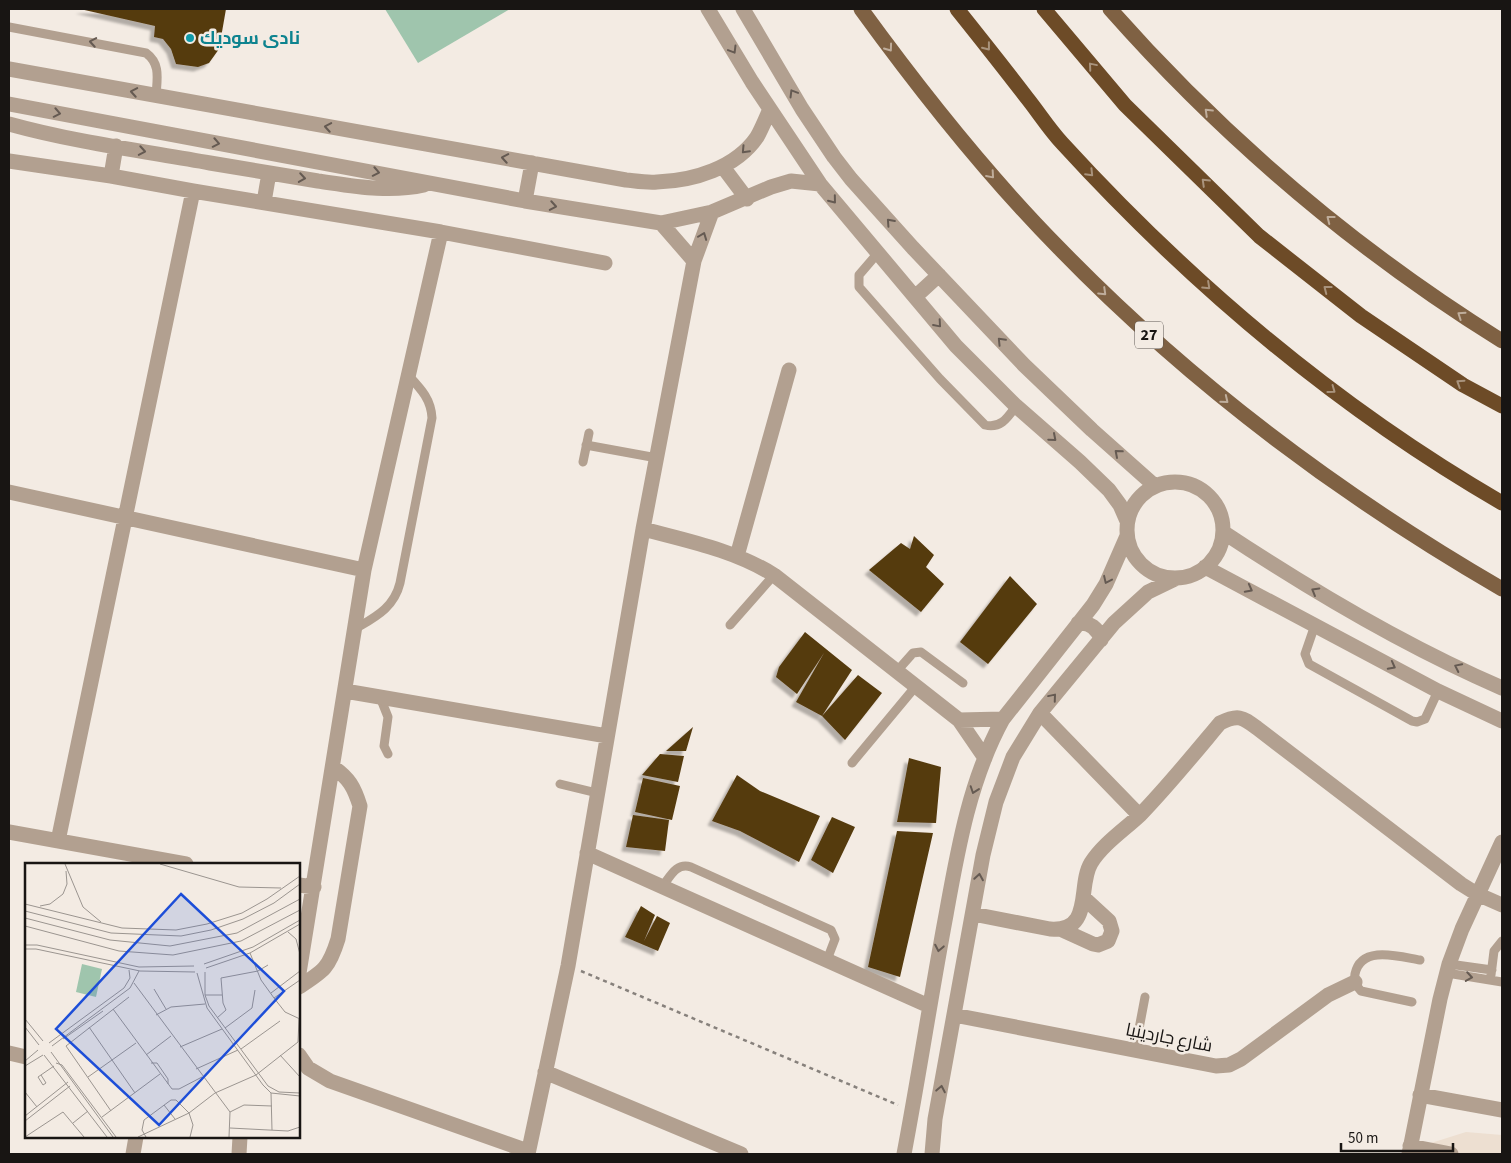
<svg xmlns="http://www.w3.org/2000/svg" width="1511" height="1163" font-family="'Source Sans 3',Cairo,sans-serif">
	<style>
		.built { fill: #eddfd1 }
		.green { fill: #9fc5ad }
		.building { fill: #553a0f; filter: url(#shadow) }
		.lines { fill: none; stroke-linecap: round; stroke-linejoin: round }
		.path { stroke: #87817c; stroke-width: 2.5; stroke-dasharray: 4 4; stroke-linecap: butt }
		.service { stroke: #b2a090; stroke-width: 9 }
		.minor { stroke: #b2a090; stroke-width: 15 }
		.primary { stroke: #7f6143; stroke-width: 15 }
		.motorway { stroke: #6d4b27; stroke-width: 15 }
		.oneway { stroke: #655a52 }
		.oneway2 { stroke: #a9937c }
		.oneway3 { stroke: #bfad9b }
		.culture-dot { fill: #0f9aa8; stroke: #f3ebe3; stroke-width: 2 }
		.labels { text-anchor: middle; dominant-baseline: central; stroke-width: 5; stroke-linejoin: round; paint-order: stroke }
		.shield { fill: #f3ebe3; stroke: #5a5551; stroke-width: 1 }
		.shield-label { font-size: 16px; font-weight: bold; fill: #181513 }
		.culture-label { font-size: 18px; font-weight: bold; fill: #0d838f; stroke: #f3ebe3; text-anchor: start }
		.street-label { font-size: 18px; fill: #181513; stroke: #f3ebe3 }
		.inset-road { fill: none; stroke: #9b9590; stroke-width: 1 }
		.view { fill: #1d4ed8; fill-opacity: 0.15; stroke: #1d4ed8; stroke-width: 2.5 }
		.inset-edge { fill: none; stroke: #181513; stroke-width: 2.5 }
	</style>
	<defs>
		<filter id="shadow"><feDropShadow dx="-4.5" dy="4.5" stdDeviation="1" flood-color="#0004"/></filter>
	</defs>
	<rect width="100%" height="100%" fill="#f3ebe3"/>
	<path class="built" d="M1466,1132L1502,1135V1154H1430L1431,1143Z"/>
	<path class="green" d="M385,9H510L418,63Z"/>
	<path class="building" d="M80,9H226L219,49L209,63L198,67L176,64L171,49L163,39L154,37L155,26Z
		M914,536L934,555L926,567L944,584L921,612L869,570L901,543L910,549Z
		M1010,576L1037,604L988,664L960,642Z
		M805,632L852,670L822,716L796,702L824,653L797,694L776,677L779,667Z
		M858,675L882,693L845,740L822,716Z
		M693,727L686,751H666Z
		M660,754L684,756L678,782L642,775Z
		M909,758L941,767L936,823L897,822Z
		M737,775L760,791L820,816L799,862L740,831L712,821Z
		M643,778L680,786L672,820L635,812Z
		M633,815L669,820L665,851L626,847Z
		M832,817L855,827L833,873L811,860Z
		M897,831L933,833L900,977L868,967Z
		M641,906L655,915L644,941L657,916L670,923L658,951L625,937Z"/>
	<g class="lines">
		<path class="path" d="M581,971L898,1105"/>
		<path class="service" d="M9,27L146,53C161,64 157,79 156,96
			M877,254L859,275V287L940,379L985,425C1001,429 1008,417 1016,406
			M586,445L657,458
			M583,462L589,433
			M730,625L774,575
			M1315,625L1305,654L1309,664L1412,721L1417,722L1425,719L1438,691
			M355,629C375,617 394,608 400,583L432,418C431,399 421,389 408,375
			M897,671L913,653L921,652L963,683
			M380,697L388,717L384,746L388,754
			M852,763L916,686
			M560,784L597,793
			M662,887C670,877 676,862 691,867L831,930L835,939L827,960
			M1449,964L1492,970
			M1447,973L1502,982
			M1491,975L1494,951L1502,941
			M1412,1002L1361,991C1356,986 1354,981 1355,974C1361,944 1401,957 1420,960
			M1135,1050L1145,997"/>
		<path class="minor" d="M708,9L752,82L820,184L956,346L1016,406L1080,462L1109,490L1120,505L1127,521
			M743,9L802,109L834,157L851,179L913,248L1024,365L1092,430L1155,486
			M9,69L626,180C636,181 647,183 657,182C693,181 736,168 757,137C762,128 766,118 770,109
			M9,104L525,201L661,223L712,212L771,187L791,181L820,184
			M9,124C74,142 143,151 210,163C246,169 282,175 318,181C353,186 389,193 424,185
			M9,161L111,176L193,191L441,232L605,263
			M723,167L747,199
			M111,176L116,146
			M525,201L532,163
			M264,202L269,173
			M661,223L694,261
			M915,297L939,275
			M1127 530a48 48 0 1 1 96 0a48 48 0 1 1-96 0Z
			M9,492L364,570
			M643,529C688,541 734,550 774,575L959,720L985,758
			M1223,532C1312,591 1404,646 1502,688
			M737,556L789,370
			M1205,567L1438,691L1502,721
			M1078,623C1090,622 1098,628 1101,640
			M345,691L607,736
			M1040,713L1139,815
			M959,720L1003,719
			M9,832L186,864
			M58,841L193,191
			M587,853L929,1006
			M299,885L314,887
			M973,914L1050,929C1094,932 1077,886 1091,863C1103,844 1124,830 1140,815C1168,786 1194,754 1220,723C1238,714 1242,717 1257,728L1461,884L1477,894L1502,905
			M1060,929L1093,944L1098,945L1108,941L1112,931L1109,921L1084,898
			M299,973L364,570L441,232
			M299,987C324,971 329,968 338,939L360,806C354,787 349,778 333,767
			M954,1015L1216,1066L1229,1065L1241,1059L1328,995L1355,982
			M9,1053L26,1057
			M299,1055L308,1068L330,1081L528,1151
			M545,1072L741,1154
			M1420,1095L1502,1110
			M1410,1146L1451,1154
			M133,1154L136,1137
			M239,1154L240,1137
			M528,1154L568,966L643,529L694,261L712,212
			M904,1154C919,1075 931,995 946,915C958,848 970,779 1003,719L1093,605L1106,584L1127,536
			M932,1154L935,1119L983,855L996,802L1013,757L1040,713L1114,623L1148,592L1177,578
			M1409,1154L1440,999L1449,964L1462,929L1502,842"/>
		<path class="primary" d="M861,9C922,93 986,174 1059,248C1190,383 1340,495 1502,589
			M1110,9C1224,138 1356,250 1502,341"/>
		<path class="motorway" d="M957,9C981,39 1004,68 1027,98C1039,113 1049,129 1062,143C1190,283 1338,408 1502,503
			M1044,9L1125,105L1259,236L1361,316L1463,385L1502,406"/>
	</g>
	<defs><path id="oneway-chevron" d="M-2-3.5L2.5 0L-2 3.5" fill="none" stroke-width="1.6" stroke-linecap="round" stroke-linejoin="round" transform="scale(1.25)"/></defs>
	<g class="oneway">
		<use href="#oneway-chevron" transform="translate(93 42) rotate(-170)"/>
		<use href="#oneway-chevron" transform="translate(733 50) rotate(59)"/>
		<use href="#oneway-chevron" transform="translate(134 92) rotate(-170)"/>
		<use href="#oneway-chevron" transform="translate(793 93) rotate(-121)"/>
		<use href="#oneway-chevron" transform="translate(57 113) rotate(11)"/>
		<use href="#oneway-chevron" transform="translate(328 127) rotate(-170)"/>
		<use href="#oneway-chevron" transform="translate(216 143) rotate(11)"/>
		<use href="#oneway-chevron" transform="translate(745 150) rotate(133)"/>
		<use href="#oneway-chevron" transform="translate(142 151) rotate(10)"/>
		<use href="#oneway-chevron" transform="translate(505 158) rotate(-170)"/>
		<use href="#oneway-chevron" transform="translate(376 172) rotate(11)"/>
		<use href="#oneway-chevron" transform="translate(302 178) rotate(9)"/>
		<use href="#oneway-chevron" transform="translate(833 200) rotate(51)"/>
		<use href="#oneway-chevron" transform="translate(553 206) rotate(10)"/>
		<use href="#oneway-chevron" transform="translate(890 222) rotate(-132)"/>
		<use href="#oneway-chevron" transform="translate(703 236) rotate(-69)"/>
		<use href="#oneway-chevron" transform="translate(938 324) rotate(49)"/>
		<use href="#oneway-chevron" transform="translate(1001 341) rotate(-134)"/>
		<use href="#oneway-chevron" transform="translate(1053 438) rotate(41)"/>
		<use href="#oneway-chevron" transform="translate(1118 453) rotate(-139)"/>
		<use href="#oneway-chevron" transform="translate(1107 580) rotate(115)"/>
		<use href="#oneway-chevron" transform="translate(1249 589) rotate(28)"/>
		<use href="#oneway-chevron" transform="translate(1315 591) rotate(-150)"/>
		<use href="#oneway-chevron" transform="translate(1392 666) rotate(28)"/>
		<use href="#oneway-chevron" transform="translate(1458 667) rotate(-154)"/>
		<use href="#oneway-chevron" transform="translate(1053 697) rotate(-50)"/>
		<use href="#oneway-chevron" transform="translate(974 790) rotate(109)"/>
		<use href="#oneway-chevron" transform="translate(979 877) rotate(-81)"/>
		<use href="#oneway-chevron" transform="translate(939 948) rotate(101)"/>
		<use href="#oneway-chevron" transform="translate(1469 977) rotate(9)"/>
		<use href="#oneway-chevron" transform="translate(941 1089) rotate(-79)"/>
	</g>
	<g class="oneway2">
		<use href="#oneway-chevron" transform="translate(987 47) rotate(52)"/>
		<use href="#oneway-chevron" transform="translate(1092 66) rotate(-130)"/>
		<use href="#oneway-chevron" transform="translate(1090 173) rotate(46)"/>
		<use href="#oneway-chevron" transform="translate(1205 182) rotate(-136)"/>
		<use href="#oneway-chevron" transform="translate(1207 286) rotate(43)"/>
		<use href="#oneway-chevron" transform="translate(1327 289) rotate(-142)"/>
		<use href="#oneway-chevron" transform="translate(1460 383) rotate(-147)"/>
		<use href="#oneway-chevron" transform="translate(1332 390) rotate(36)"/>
	</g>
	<g class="oneway3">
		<use href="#oneway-chevron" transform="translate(889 48) rotate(54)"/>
		<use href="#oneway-chevron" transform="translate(1208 112) rotate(-136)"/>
		<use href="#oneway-chevron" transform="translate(991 175) rotate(49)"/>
		<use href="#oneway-chevron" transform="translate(1330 219) rotate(-142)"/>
		<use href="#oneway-chevron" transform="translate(1103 292) rotate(44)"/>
		<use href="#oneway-chevron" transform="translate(1461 315) rotate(-146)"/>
		<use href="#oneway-chevron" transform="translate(1225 400) rotate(39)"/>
	</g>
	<circle class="culture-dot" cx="190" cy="38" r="5"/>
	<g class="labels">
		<rect class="shield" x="1135" y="321.5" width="28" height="27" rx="4"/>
		<g class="shield-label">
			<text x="1149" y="335">27</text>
		</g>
		<g class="culture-label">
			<text x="200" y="38">نادى سوديك</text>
		</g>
		<g class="street-label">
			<text transform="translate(1169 1038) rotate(11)">شارع جاردينيا</text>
		</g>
	</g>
	<g transform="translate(25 863)">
		<rect width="275" height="275" fill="#f3ebe3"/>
		<path d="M57,101L77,106L71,134L51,129Z" fill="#9fc5ad"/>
		<path class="inset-road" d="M40,1L58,44L76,59M135,1L214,24L256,25M0,41L97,65L151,67L182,61L217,50L242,36L275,13M15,43L25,41L38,31L42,21L41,8M0,48L86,70L156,73L186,67L218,56L249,40L275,21M0,55L85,77L145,83L212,70L275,36M0,63L94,88L148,92L216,78L275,47M263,69L271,76L275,91M0,82H12L114,104L169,103M0,86H11L115,108L170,109M225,90L236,117L249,135L260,149L275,156M179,101L228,84L275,57M181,105L225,90L275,61M180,109V132L184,143L243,223L254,229L275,230M172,110L182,145L238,222L246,230L275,233M109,120L205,249L204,274M129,126L141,146M246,130L275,108M180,132H197M249,135L275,117M88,146L147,226H154L177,214M131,152L146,144L180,141M192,155L201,147L198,140L196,115L233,108L243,102M0,156L18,178M0,164L14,182M64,164L110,230M200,165L227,145L230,127M38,176L78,148M24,180L99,125L105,115L104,107M27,183L105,125L114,108M155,184L197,166M216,186L255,158M26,189L88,274M19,192L82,274M121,192L146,173M255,192L275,214M0,198L13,187M31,200L37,202L91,274M126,200H132L143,216V221M0,203L18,192M171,206L213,187M16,212L21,220L18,222L13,214L29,203M63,214L111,180M0,229L12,244M246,230L247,267M139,242L150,256M86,248L41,183L104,134M205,249L219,242L247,243M0,253L43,219M77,254L135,211M0,258L45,223M48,260L63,248M205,265L263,268L275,264M0,274L38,249L59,274M113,274L164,250L168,262L165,274M121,274L117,267L119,257L146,237H151L164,250L190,230L231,212L273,179L274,156"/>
		<path class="view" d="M156,31L259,128L134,262L31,166Z"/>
		<rect width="275" height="275" class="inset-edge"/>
	</g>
	<rect width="1511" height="1163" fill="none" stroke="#181513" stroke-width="20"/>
	<path d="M1341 1143v8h112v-8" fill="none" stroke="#181513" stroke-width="2.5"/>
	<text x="1348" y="1143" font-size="15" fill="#181513" stroke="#f3ebe3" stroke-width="4" paint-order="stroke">50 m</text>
</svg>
